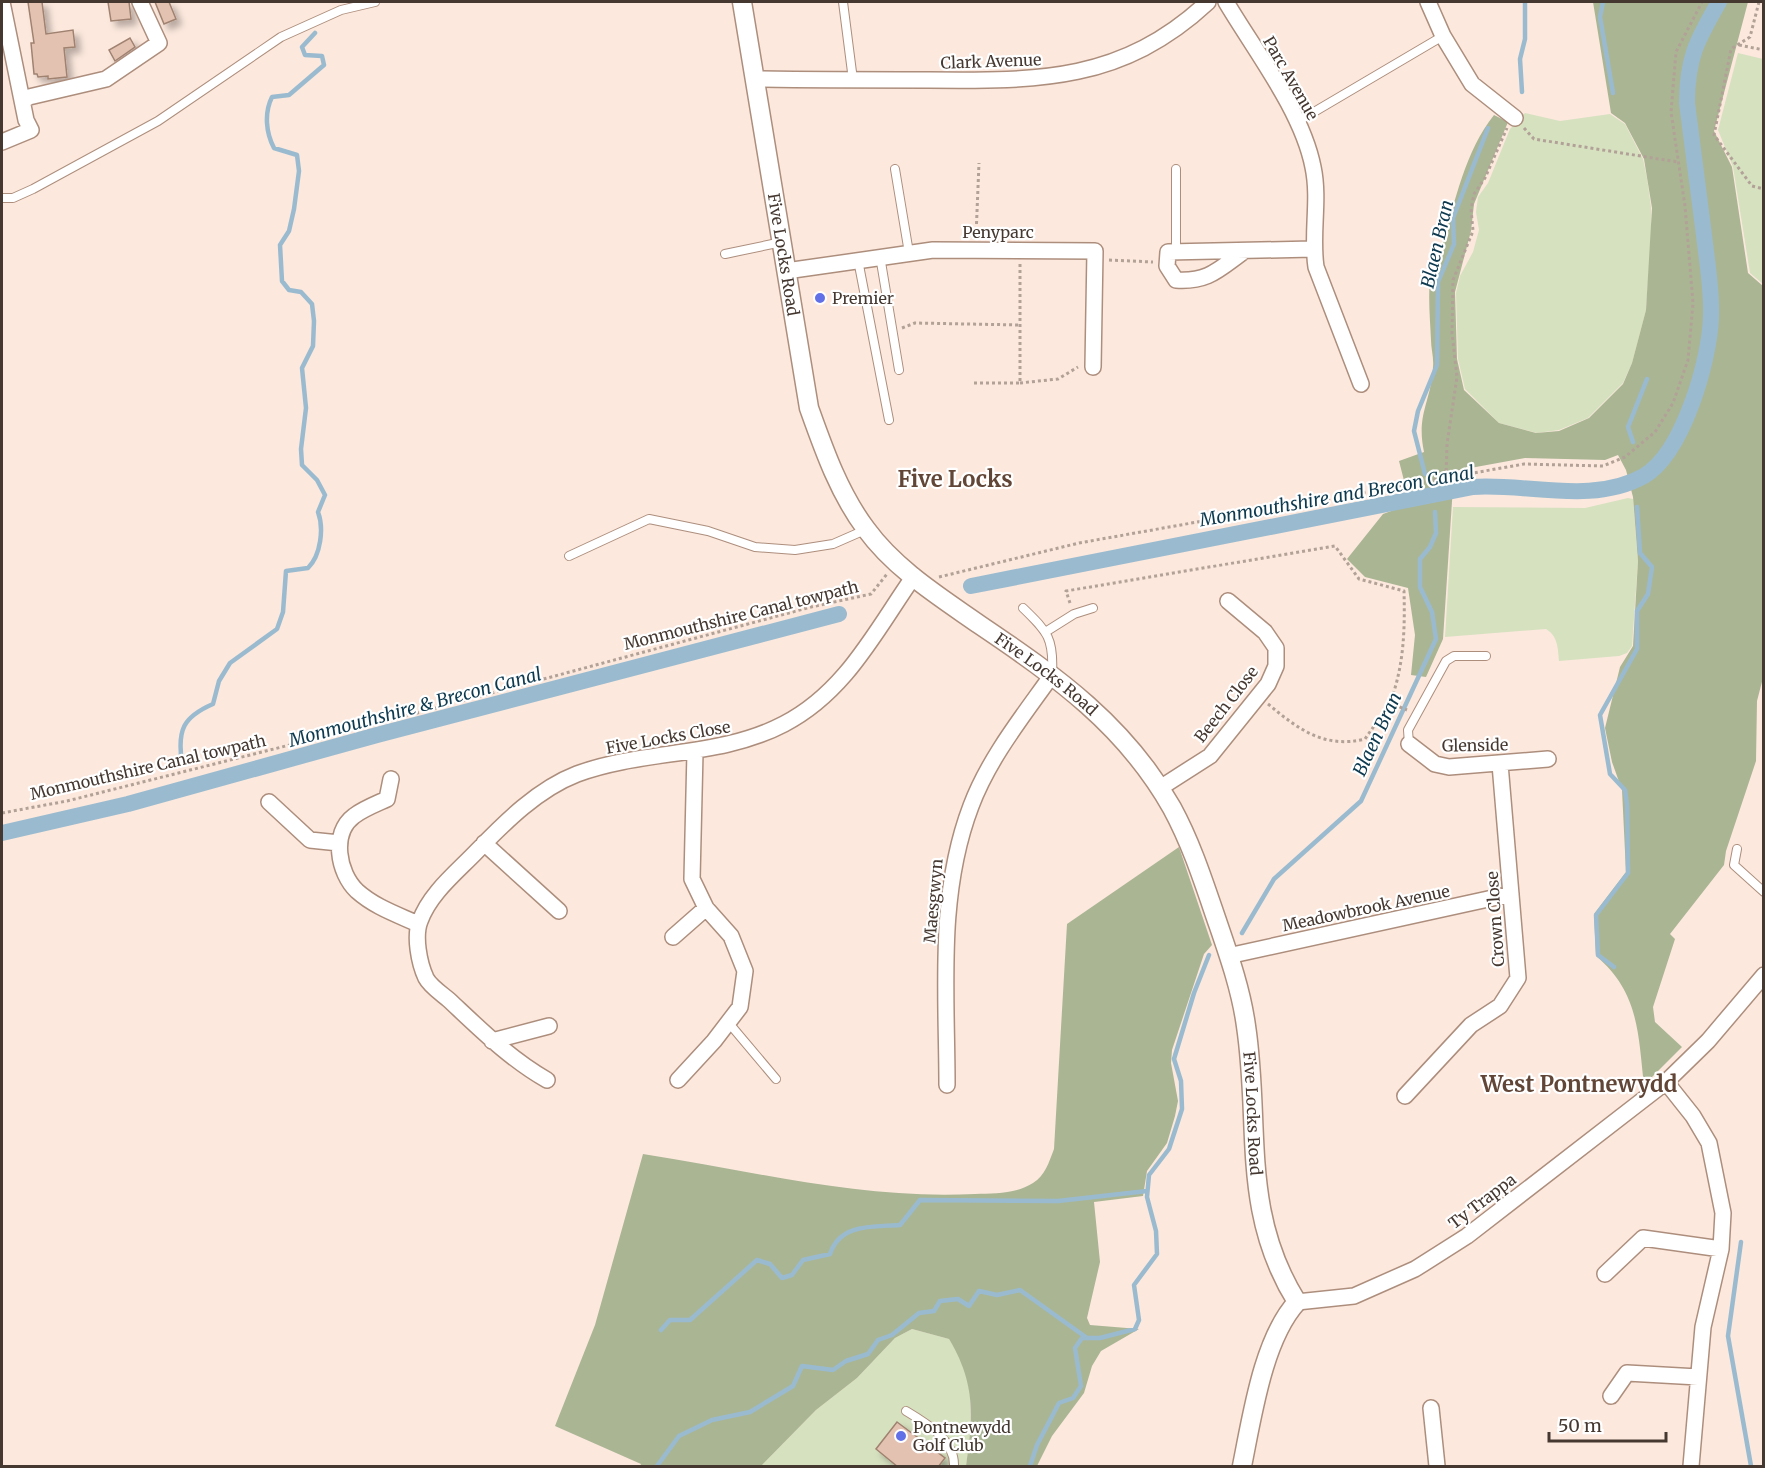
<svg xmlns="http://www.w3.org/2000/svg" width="1765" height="1468" font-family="Merriweather,serif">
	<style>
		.green { fill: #d6e1c0 }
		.forest { fill: #aab594 }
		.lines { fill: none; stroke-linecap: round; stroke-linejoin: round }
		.stream { stroke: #9abbcf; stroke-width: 4.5 }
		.canal { stroke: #9abbcf; stroke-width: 16 }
		.building { fill: #e3c2b1; stroke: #a08271; stroke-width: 1.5; filter: url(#shadow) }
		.service-casing { stroke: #ad8e7d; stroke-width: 10 }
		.minor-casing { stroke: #ad8e7d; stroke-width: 18 }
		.tertiary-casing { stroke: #ad8e7d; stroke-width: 21 }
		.path { stroke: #b2a197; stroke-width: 3; stroke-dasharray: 3 3; stroke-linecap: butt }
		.service { stroke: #fff; stroke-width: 8 }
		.minor { stroke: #fff; stroke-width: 15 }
		.tertiary { stroke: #fff; stroke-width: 18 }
		.poi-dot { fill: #6270e8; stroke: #fff; stroke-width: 2 }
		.labels { text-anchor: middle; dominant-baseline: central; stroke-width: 4.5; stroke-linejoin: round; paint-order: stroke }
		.street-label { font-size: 16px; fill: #453831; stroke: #fff }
		.poi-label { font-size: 16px; fill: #453831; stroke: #fff; text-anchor: start }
		.water-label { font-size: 18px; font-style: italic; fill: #0e3a50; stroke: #fff }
		.district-label { font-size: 22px; font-weight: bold; fill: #614536; stroke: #fff }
	</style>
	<defs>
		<filter id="shadow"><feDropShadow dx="5.5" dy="5.5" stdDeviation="3" flood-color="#0004"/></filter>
	</defs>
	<rect width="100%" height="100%" fill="#fce8dd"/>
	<path class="green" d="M1738,53L1763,59V284L1750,273L1733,167L1718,130Z
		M1525,113L1560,121L1610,114L1625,124L1643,159L1647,178L1651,207V242L1646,310L1632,363L1623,383L1588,418L1559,430L1537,433L1499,423L1465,389L1458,359L1456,293L1460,276L1473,252L1479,230L1476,212L1478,197L1488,183L1510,129Z
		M1628,498L1633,499L1638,561L1632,646L1627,653L1619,656L1559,661C1558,649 1558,636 1546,629L1445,637L1453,507L1585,508Z
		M912,1329L949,1339C955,1348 963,1358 965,1368C974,1400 971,1434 966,1466H761L816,1410L857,1378L895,1338Z"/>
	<path class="forest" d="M1593,2H1748L1714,131L1732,167L1748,273L1763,286L1764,674L1757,701L1756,761L1726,851L1724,865L1670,934L1675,939L1653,1007L1655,1022L1682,1047L1644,1085C1638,1033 1639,992 1596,956L1594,914L1626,872L1622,790L1612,762L1605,728L1620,667L1633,646L1638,561L1633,497L1626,470L1618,455L1605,460L1525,458L1454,471L1443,639L1426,677L1411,675L1415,635L1408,588L1365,577L1347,559L1383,514L1410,504L1399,461L1424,452C1416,414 1431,403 1433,367C1434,358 1431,349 1431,340C1430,317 1427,289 1432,266C1433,259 1439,253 1442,246C1455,202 1465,151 1494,115L1508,122L1474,204L1471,231L1455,292L1457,359L1464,390L1499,423L1536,433L1559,431L1589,418L1623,384L1632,363L1646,310L1652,208L1644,159L1625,123L1611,113Z
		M1179,847L1212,945L1204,954L1172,1050L1171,1063L1178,1101L1175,1116L1167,1143L1147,1171L1143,1196L1094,1202L1100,1262L1087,1318L1090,1325L1139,1329L1101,1351L1092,1366L1084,1393L1052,1436L1037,1466H966C973,1416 976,1384 949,1339L912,1329L895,1338L857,1378L816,1410L761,1466H640L641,1464L555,1426L595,1325L643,1154C753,1171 863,1200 975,1194C994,1193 1016,1194 1033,1183C1045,1176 1049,1162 1054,1149L1067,924Z"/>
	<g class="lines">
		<path class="stream" d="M1603,2L1600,17L1613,93
			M1522,92L1520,59L1525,39V2
			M1633,442L1628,427L1647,379
			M1425,474L1414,431L1418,411L1437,365L1438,282L1454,244L1453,218L1488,128
			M182,763C177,730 183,717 213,704L219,681L230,663L277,629L283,612L286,571L308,568C321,555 324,528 318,512L325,495L317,480L302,465L301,449L306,408L302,368L313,346L314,321L312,304L301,292L289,290L282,281L280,245L289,231L294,209L299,171L297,155L274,148C266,133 264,113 272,97L289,95L324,65L322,56L305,55L302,47L315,33
			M1242,933L1274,879L1361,801L1436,639L1432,612L1420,587V559L1430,547L1436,533L1435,512
			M1614,967L1598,955L1596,915L1628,873L1627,804L1625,790L1610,774L1600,715L1637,649V611L1648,594L1652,567L1640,553L1637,507
			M1741,1242L1728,1336L1751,1466
			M661,1330L670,1320H690L757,1260L770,1264L782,1278L792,1275L803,1260L830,1254C840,1223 873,1227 900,1225L920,1200L1058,1201L1147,1191
			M657,1466L679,1436L712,1420L750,1412L793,1386L802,1366L833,1370L846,1361L868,1354L878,1340L892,1335L919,1313L934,1311L940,1301L958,1299L969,1306L979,1291L997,1295L1020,1290L1087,1338
			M1030,1466L1037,1445L1059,1403L1073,1398L1081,1386L1075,1348L1082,1338H1100L1135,1329L1139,1320L1134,1285L1157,1254L1156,1231L1147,1197L1149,1175L1169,1149L1182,1109L1181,1081L1174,1059L1194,993L1209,955"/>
		<path class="canal" d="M971,586L1473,487C1528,483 1592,505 1644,476C1683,453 1710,360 1711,316C1712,289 1707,262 1704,235C1698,191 1693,147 1687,103C1687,58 1697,40 1719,2
			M2,833L128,804L377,735L839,614"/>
	</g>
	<path class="building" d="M28,2H42L46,34L73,30L75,47L64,48L67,77L48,79V76L38,77L37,74H34L31,43H34Z
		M108,2H129L131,19L111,21Z
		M155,2H169L176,19L164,24Z
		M130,38L135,47L115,61L109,50Z
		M897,1422L945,1458L938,1467H898L876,1449Z"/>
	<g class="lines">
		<g class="service-casing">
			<path id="service" d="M843,2L853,80
				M1297,122L1443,36
				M895,169L909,253
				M2,198H13L33,189L158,121L281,37L341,10L375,2
				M1176,252V169
				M725,254L782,242
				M880,256L899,370
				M858,260L889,420
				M569,556L649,519L708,531L755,547L795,550L833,544L865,530
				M1023,608C1048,632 1054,639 1052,674
				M1047,631L1074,614L1093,608
				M1409,744L1408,730L1446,661L1454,656H1486
				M1737,849L1734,865L1764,892
				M728,1022L776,1079
				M906,1411C926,1423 955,1440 954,1466"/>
		</g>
		<g class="minor-casing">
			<path id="minor" d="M1226,2C1255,51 1302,111 1313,167C1320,200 1311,234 1316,267L1361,384
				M1428,2L1443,36L1472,84L1515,118
				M755,79C813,80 870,80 928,80C1039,81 1122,82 1208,2
				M24,100L29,97L106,79L159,43L140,2
				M2,142L31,130L26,120L2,2
				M1243,252C1218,270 1208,282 1176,280L1167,266L1168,252L1313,249
				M786,271L933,250L1095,251L1093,367
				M1409,744L1435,764L1449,767L1548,759
				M391,779L387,799C376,804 363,809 354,816C331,833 338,873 357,891C375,907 396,914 418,924
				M1160,788L1210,756L1268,684L1276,666V648L1265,632L1228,601
				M269,802L310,840L339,843
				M484,843L559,911
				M673,937L706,908
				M1228,956L1511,894
				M492,1041L549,1026
				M547,1080C510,1059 480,1029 449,1000C442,994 430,986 426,978C419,963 414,936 420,921C430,893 457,872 477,851C505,822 538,789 577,774C645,749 719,758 784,724C846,692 876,630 914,576
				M678,1080L714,1041L740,1007L745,971L731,936L706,908L692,879L695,752
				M1666,1082L1693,1116L1709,1143L1723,1213L1721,1249L1703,1327L1691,1466
				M947,1085C947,992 937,895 971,806C989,758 1023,716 1052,675
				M1405,1096L1471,1025L1500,1006L1518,978L1500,764
				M1605,1274L1643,1238L1721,1249
				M1297,1302L1354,1296L1415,1269L1467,1236L1666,1082L1708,1041L1764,975
				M1611,1396L1627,1373L1698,1377
				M1431,1408L1437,1466"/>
		</g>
		<g class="tertiary-casing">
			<g id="tertiary">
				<path id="s1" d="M742,2L809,408C824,450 839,493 866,529C895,569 940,597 980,625C1057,677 1125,725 1172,808C1191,843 1203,880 1216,918C1228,953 1241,989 1246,1026C1261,1125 1240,1211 1297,1302C1263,1339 1252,1417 1242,1466"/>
			</g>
		</g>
		<path class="path" d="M1759,2L1750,37L1731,49L1714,135L1752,186L1764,189
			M1739,45L1764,50
			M1524,128L1534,139L1678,162
			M976,236L979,163
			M1109,260L1153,262
			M902,328L915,323L1020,325
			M974,383H1020V264
			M1020,383L1058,379L1078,367
			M1446,477L1447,444L1457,377L1452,333L1453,280L1473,231L1471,209L1474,194L1485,178L1507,128
			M939,577L1079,543L1524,464L1603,466L1625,457L1655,432L1673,403L1688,360L1693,303L1685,206L1671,112L1676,52L1702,2
			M1070,603L1066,591L1335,546L1359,579L1404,591C1405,630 1404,666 1390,703
			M1268,704C1298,729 1324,749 1365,739L1390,703L1407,710
			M2,813L67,801L425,711L811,607L871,594L887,574"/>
		<use href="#service" class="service"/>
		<use href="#minor" class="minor"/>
		<use href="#tertiary" class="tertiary"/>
	</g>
	<g class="poi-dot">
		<circle cx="820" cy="298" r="6"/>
		<circle cx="901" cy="1436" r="6"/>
	</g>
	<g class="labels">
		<g class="street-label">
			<text transform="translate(991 61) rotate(-2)">Clark Avenue</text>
			<text transform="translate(1291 78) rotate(60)">Parc Avenue</text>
			<text x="998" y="232">Penyparc</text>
			<text stroke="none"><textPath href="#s1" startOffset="256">Five Locks Road</textPath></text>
			<text transform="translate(741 615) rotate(-14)">Monmouthshire Canal towpath</text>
			<text stroke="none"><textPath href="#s1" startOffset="778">Five Locks Road</textPath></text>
			<text transform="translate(1226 704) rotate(-52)">Beech Close</text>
			<text transform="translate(668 737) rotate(-10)">Five Locks Close</text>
			<text transform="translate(1475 745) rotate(-1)">Glenside</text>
			<text transform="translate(148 767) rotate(-13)">Monmouthshire Canal towpath</text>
			<text transform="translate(933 901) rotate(-85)">Maesgwyn</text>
			<text transform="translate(1366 908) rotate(-12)">Meadowbrook Avenue</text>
			<text transform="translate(1495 919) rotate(-94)">Crown Close</text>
			<text stroke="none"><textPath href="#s1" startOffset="1282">Five Locks Road</textPath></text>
			<text transform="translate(1482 1201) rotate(-37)">Ty Trappa</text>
		</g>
		<g class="poi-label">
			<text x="832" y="298">Premier</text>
			<text x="913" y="1427">Pontnewydd<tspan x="913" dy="18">Golf Club</tspan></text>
		</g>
		<g class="water-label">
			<text transform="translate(1437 244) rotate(-77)">Blaen Bran</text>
			<text transform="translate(1337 496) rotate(-10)">Monmouthshire and Brecon Canal</text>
			<text transform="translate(415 707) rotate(-15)">Monmouthshire &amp; Brecon Canal</text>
			<text transform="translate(1377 734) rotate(-65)">Blaen Bran</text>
		</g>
		<g class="district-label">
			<text x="955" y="479">Five Locks</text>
			<text x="1579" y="1084">West Pontnewydd</text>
		</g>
	</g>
	<rect width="1765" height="1468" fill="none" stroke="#453831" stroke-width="6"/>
	<path d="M1549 1432v9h117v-9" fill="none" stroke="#453831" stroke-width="3"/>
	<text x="1558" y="1432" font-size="18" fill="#453831" stroke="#ffffff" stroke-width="4.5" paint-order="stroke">50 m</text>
</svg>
